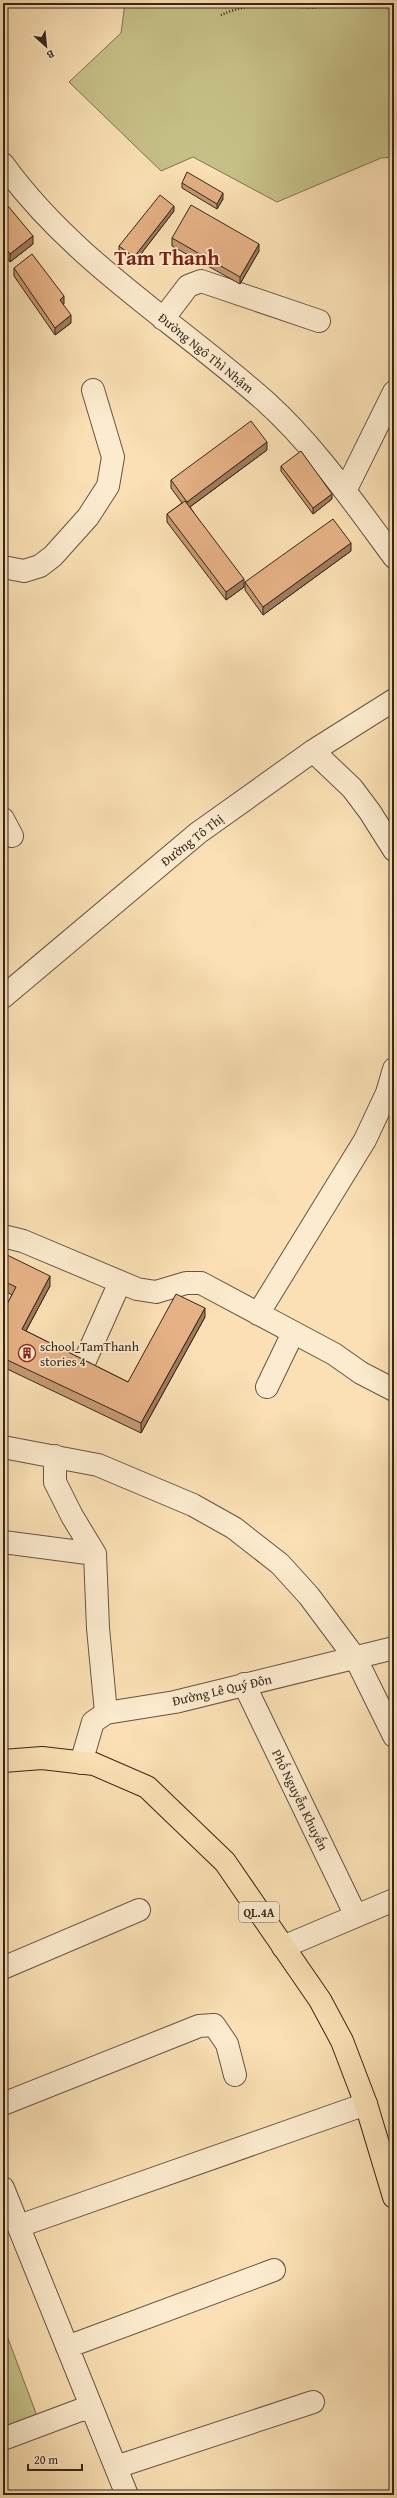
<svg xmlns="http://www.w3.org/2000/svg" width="397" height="2498" font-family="'Gentium Book Plus',serif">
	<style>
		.green { fill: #c6c087; stroke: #7e7352 }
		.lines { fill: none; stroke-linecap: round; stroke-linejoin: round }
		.minor-casing { stroke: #665442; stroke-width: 24 }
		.major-casing { stroke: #35261c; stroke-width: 24 }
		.path { stroke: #35261c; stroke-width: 2.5; stroke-dasharray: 1 2; stroke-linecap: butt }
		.minor { stroke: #fcebce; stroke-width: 22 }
		.major { stroke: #fae0b4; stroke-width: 22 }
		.wall { fill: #c59872; stroke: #35261c }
		.shaded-wall { fill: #a07c5d; stroke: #35261c }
		.building { fill: #e5b185; stroke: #35261c }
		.labels { text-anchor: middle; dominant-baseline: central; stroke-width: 3.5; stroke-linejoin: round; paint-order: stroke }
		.shield { fill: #fcebce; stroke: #716151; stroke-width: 1 }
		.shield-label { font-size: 12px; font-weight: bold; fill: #35261c }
		.street-label { font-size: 13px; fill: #35261c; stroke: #fcebce }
		.poi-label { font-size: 13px; fill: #35261c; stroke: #fcebce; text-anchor: start }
		.town-label { font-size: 21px; font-weight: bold; fill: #7a1f14; stroke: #fcebce }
	</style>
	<rect width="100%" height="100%" fill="#fae0b4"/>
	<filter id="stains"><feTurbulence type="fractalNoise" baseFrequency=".005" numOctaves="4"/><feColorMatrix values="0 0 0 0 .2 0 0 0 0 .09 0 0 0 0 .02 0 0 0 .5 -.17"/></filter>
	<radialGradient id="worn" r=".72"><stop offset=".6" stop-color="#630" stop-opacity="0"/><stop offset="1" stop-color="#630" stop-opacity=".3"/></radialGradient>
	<path class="green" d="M125,3H394V157L381,158L277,202L193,157L161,171L69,82L121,33Z
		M3,2325L37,2416L3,2429Z"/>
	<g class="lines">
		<g class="minor-casing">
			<path id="minor" d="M3,164C72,260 177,323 265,401C315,446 354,503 394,557
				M163,319L188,286L201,281L319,321
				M345,491L394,392
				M3,567L24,571L40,566L53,556L88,517L108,486L113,457L93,390
				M313,751L352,788L370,812L394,850
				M3,819L12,836
				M3,997L198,833L313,751L394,700
				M3,1236L23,1241L137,1289L156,1292L186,1283H201L334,1354L361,1373L394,1390
				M258,1314L365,1140L387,1093L394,1069
				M79,1374L120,1282
				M267,1387L293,1333
				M3,1447L98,1465L193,1505L234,1528L280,1564L309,1596L356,1659L394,1736
				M55,1456V1482L72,1516L95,1554L98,1628L106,1713
				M3,1542L95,1554
				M244,1684L356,1916
				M81,1763L93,1722L106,1713L175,1702L394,1648
				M283,1947L394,1900
				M3,1968L139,1910
				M3,2104L199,2026L214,2025L227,2044L235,2075
				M3,2188L127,2495
				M19,2226L366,2104
				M67,2347L274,2270
				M3,2439L91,2406
				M116,2467L313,2402"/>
		</g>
		<g class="major-casing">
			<path id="major" d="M3,1761L42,1758L94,1764L147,1787L225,1862L320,2000L342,2041L366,2104L394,2197"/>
		</g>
		<path class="path" d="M221,15C238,7 263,3 282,5C305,7 310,11 334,3"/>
		<use href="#minor" class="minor"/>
		<use href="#major" class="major"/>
	</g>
	<path class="wall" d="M182,183L223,199L217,209L182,188Z
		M3,200L33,244L10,262L3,253Z
		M174,211L134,263L119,251V246Z
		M172,238L259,251L240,284L172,246Z
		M14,268L64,304L63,305L71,323L55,335L14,276Z
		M267,450L190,507L244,587L226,600L167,522V514L182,503L171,488V480Z
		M281,466L332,499L313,514L281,471Z
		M351,551L263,615L245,590V582Z
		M3,1253L50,1286L26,1331L128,1382L205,1317L141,1433L3,1367V1312L12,1295L3,1290Z"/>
	<path class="shaded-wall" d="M223,193V199L217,209V204Z
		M174,206V211L134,263V257Z
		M33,236V244L10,262V254Z
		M259,244V251L240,284V277Z
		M4,273V281L3,282V274Z
		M64,296V304L60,308V300Z
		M71,315V323L55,335V328Z
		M267,442V450L187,509V502Z
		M332,494V499L313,514V508Z
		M351,543V551L263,615V607Z
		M244,579V587L226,600V592Z
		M50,1276V1286L22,1338V1329Z
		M205,1308V1317L141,1433V1423Z"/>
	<path class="building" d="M187,172L223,193L217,204L182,183Z
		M160,195L174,206L134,257L119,246Z
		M3,200L33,236L10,254L3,245Z
		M191,205L259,244L240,277L172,238Z
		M32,254L64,296L60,300L71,315L55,328L14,268Z
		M251,421L267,442L187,502L171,480Z
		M301,451L332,494L313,508L281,466Z
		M185,501L244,579L226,592L167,514Z
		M333,519L351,543L263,607L245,582Z
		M3,1253L50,1276L22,1329L128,1382L176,1294L205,1308L141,1423L3,1358V1312L16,1287L3,1281Z"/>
	<defs>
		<g id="building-ring" transform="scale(0.9)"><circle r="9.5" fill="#fcebce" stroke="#8f2418" stroke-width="1.5"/><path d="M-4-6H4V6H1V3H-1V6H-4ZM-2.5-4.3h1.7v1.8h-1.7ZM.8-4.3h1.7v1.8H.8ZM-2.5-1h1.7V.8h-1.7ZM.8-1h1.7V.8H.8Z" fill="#8f2418"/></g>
	</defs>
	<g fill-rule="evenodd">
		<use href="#building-ring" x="27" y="1353"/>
	</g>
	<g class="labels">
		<rect class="shield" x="239" y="1902" width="40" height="20" rx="3"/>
		<g class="shield-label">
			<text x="259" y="1912">QL.4A</text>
		</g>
		<g class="street-label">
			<text transform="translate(206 353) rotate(39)">Đường Ngô Thì Nhậm</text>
			<text transform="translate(192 840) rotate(-38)">Đường Tô Thị</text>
			<text transform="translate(222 1690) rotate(-13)">Đường Lê Quý Đôn</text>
			<text transform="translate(300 1800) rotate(64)">Phố Nguyễn Khuyến</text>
		</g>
		<g class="poi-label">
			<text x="40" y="1346">school_TamThanh<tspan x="40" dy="15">stories 4</tspan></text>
		</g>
		<g class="town-label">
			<text x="167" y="257">Tam Thanh</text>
		</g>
	</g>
	<rect width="397" height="2498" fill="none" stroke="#fae0b4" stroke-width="16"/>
	<rect x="4" y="4" width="389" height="2490" fill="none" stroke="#35261c" stroke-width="2"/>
	<rect x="8" y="8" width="381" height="2482" fill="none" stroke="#35261c"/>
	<g transform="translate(46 46) rotate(153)" stroke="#fcebce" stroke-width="3" paint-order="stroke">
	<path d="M0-3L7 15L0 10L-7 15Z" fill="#35261c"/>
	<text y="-6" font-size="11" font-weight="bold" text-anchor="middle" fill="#35261c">B</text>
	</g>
	<path d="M28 2464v6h54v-6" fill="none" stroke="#35261c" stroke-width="2"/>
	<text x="34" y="2464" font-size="12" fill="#35261c" stroke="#fcebce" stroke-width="3" paint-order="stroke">20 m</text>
	<rect width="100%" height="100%" filter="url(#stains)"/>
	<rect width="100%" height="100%" fill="url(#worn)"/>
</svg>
